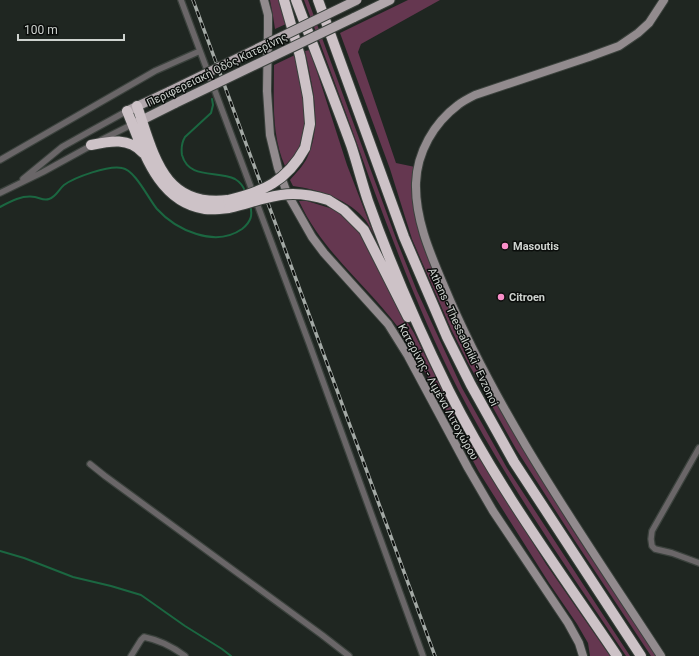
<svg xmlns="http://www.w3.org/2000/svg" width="699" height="656" font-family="Roboto,sans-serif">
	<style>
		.green { fill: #653750 }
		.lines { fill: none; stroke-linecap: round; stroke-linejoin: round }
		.stream { stroke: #1b6741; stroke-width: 2 }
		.street-casing { stroke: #3b423d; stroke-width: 8 }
		.secondary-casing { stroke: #3b423d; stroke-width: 10 }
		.primary-casing { stroke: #3b423d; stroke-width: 11 }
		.highway-casing { stroke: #3b423d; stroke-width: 12 }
		.street { stroke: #6a6668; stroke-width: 5.5 }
		.secondary { stroke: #928b8e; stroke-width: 8 }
		.primary { stroke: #b1a7ac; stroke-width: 9 }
		.highway { stroke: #cdc2c7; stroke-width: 10 }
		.rail-casing { stroke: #a3a9a5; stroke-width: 3.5 }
		.rail { stroke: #0b0e0c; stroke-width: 2; stroke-dasharray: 6; stroke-linecap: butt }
		.primary-bridge-casing { stroke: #3b423d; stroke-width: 11; stroke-linecap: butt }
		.highway-bridge-casing { stroke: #3b423d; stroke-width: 12; stroke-linecap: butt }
		.primary-bridge { stroke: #b1a7ac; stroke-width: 9 }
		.highway-bridge { stroke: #cdc2c7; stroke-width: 10 }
		.poi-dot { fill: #f98fc9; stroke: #0b0e0c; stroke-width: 1.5 }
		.labels { text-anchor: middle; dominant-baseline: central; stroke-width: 3; stroke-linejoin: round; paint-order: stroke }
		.street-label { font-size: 11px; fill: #ced3cf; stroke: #0b0e0c }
		.poi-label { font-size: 11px; font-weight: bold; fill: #ced3cf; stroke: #0b0e0c; text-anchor: start }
	</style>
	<rect width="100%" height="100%" fill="#1f2621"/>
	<path class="green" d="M270,0H279L286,24L275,29L273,16Z
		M304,0H308L397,241L417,291L462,388L507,468L630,656H626C568,569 507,483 459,391C423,322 396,249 369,177C348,118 326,59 304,0Z
		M408,0H440L361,44L358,52L396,163L415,167L414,201L465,339L484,380L515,433L572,529L656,656H651L575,541L516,449L467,361L451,329L412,239L390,169L340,33Z
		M310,50L347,165L374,235C371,230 369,225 366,221C351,200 317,189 293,186L290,180C296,173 303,166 307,158C323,124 312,85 305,51Z
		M297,54C301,75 312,121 303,140C299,150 292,158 285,166C271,135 274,98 274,65Z
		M299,201H307L333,209L348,219L363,236L391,295L414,333L459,424L546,564L610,656H590L588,643L577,624L549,583L479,472L408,341C375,291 324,256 299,201Z"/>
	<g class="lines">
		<path class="stream" d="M212,99L213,105L211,113L185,137C182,142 181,148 182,155C189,180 217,170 235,179C240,182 243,186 245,191
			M0,207C11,201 22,195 35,197C40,198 44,201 49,199C56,197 59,189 64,185C75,177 109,165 122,168C135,170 148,198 157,209C176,230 215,248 242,229C251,222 253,215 250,205
			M0,551L24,558L73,577L111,586L141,595L185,626L222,649L231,656"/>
		<g class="street-casing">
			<path id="street" d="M181,0L309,343L423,656
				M101,140L133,124
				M0,160L155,71L200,51
				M23,179L62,147L87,133L127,111
				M0,193L43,172L94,144
				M699,448L652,531L651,539L652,546L655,549L672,553L699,563
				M90,464L105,476L322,635L349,656
				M131,656L141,640L144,637C159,640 173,647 185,656"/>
		</g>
		<g class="secondary-casing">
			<path id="secondary" d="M264,0L268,15V28L267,91L270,135L278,168L287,193L312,237L324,253L388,324L408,356L468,468L493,511L568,623L579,643L583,656
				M661,656C583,536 499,418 444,286C430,253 415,219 416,183C417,152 434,123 458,105C463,101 469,98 475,95L589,57L619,46L638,33L649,23L664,0"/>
		</g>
		<g class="primary-casing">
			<path id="primary" d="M353,18L390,0
				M127,111L170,91
				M136,123L176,103"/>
		</g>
		<g class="highway-casing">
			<path id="highway" d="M284,0L300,56L308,97L310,124L305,148
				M296,0C314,48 333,96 351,145C357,163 362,183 368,201C391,266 419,330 449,391C496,485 559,570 617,656
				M318,0L404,237L447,337L471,385L514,462L641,656
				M137,106C154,155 163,208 228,200
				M127,111C143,149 157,202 205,209C213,210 221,209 229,208
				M91,145C110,141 129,137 143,153
				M328,200L344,210L364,230L408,317"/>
		</g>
		<use href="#street" class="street"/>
		<use href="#secondary" class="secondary"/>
		<use href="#primary" class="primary"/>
		<use href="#highway" class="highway"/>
		<g class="rail-casing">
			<path id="rail" d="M193,0L435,656"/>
		</g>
		<use href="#rail" class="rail"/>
		<g class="primary-bridge-casing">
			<path id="primary-bridge" d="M170,91L357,0
				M176,103L353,18"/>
		</g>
		<g class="highway-bridge-casing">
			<path id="highway-bridge" d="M228,200C263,192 287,181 305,148
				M229,208C270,198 286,187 328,200"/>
		</g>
		<use href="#primary-bridge" class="primary-bridge"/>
		<use href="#highway-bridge" class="highway-bridge"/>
	</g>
	<g class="poi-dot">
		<circle cx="505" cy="246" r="4"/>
		<circle cx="501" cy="297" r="4"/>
	</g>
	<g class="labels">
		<g class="street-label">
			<text transform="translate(217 70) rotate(-26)">Περιφερειακή Οδός Κατερίνης</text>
			<text transform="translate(463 337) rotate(65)">Athens - Thessaloniki - Evzonoi</text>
			<text transform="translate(438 392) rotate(61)">Κατερίνης - Λιμένα Λιτοχώρου</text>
		</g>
		<g class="poi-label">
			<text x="513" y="246">Masoutis</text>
			<text x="509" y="297">Citroen</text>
		</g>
	</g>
	<path d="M18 34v6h106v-6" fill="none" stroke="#ced3cf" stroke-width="2"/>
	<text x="24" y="34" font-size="12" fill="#ced3cf" stroke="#0b0e0c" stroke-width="3" paint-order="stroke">100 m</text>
</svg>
